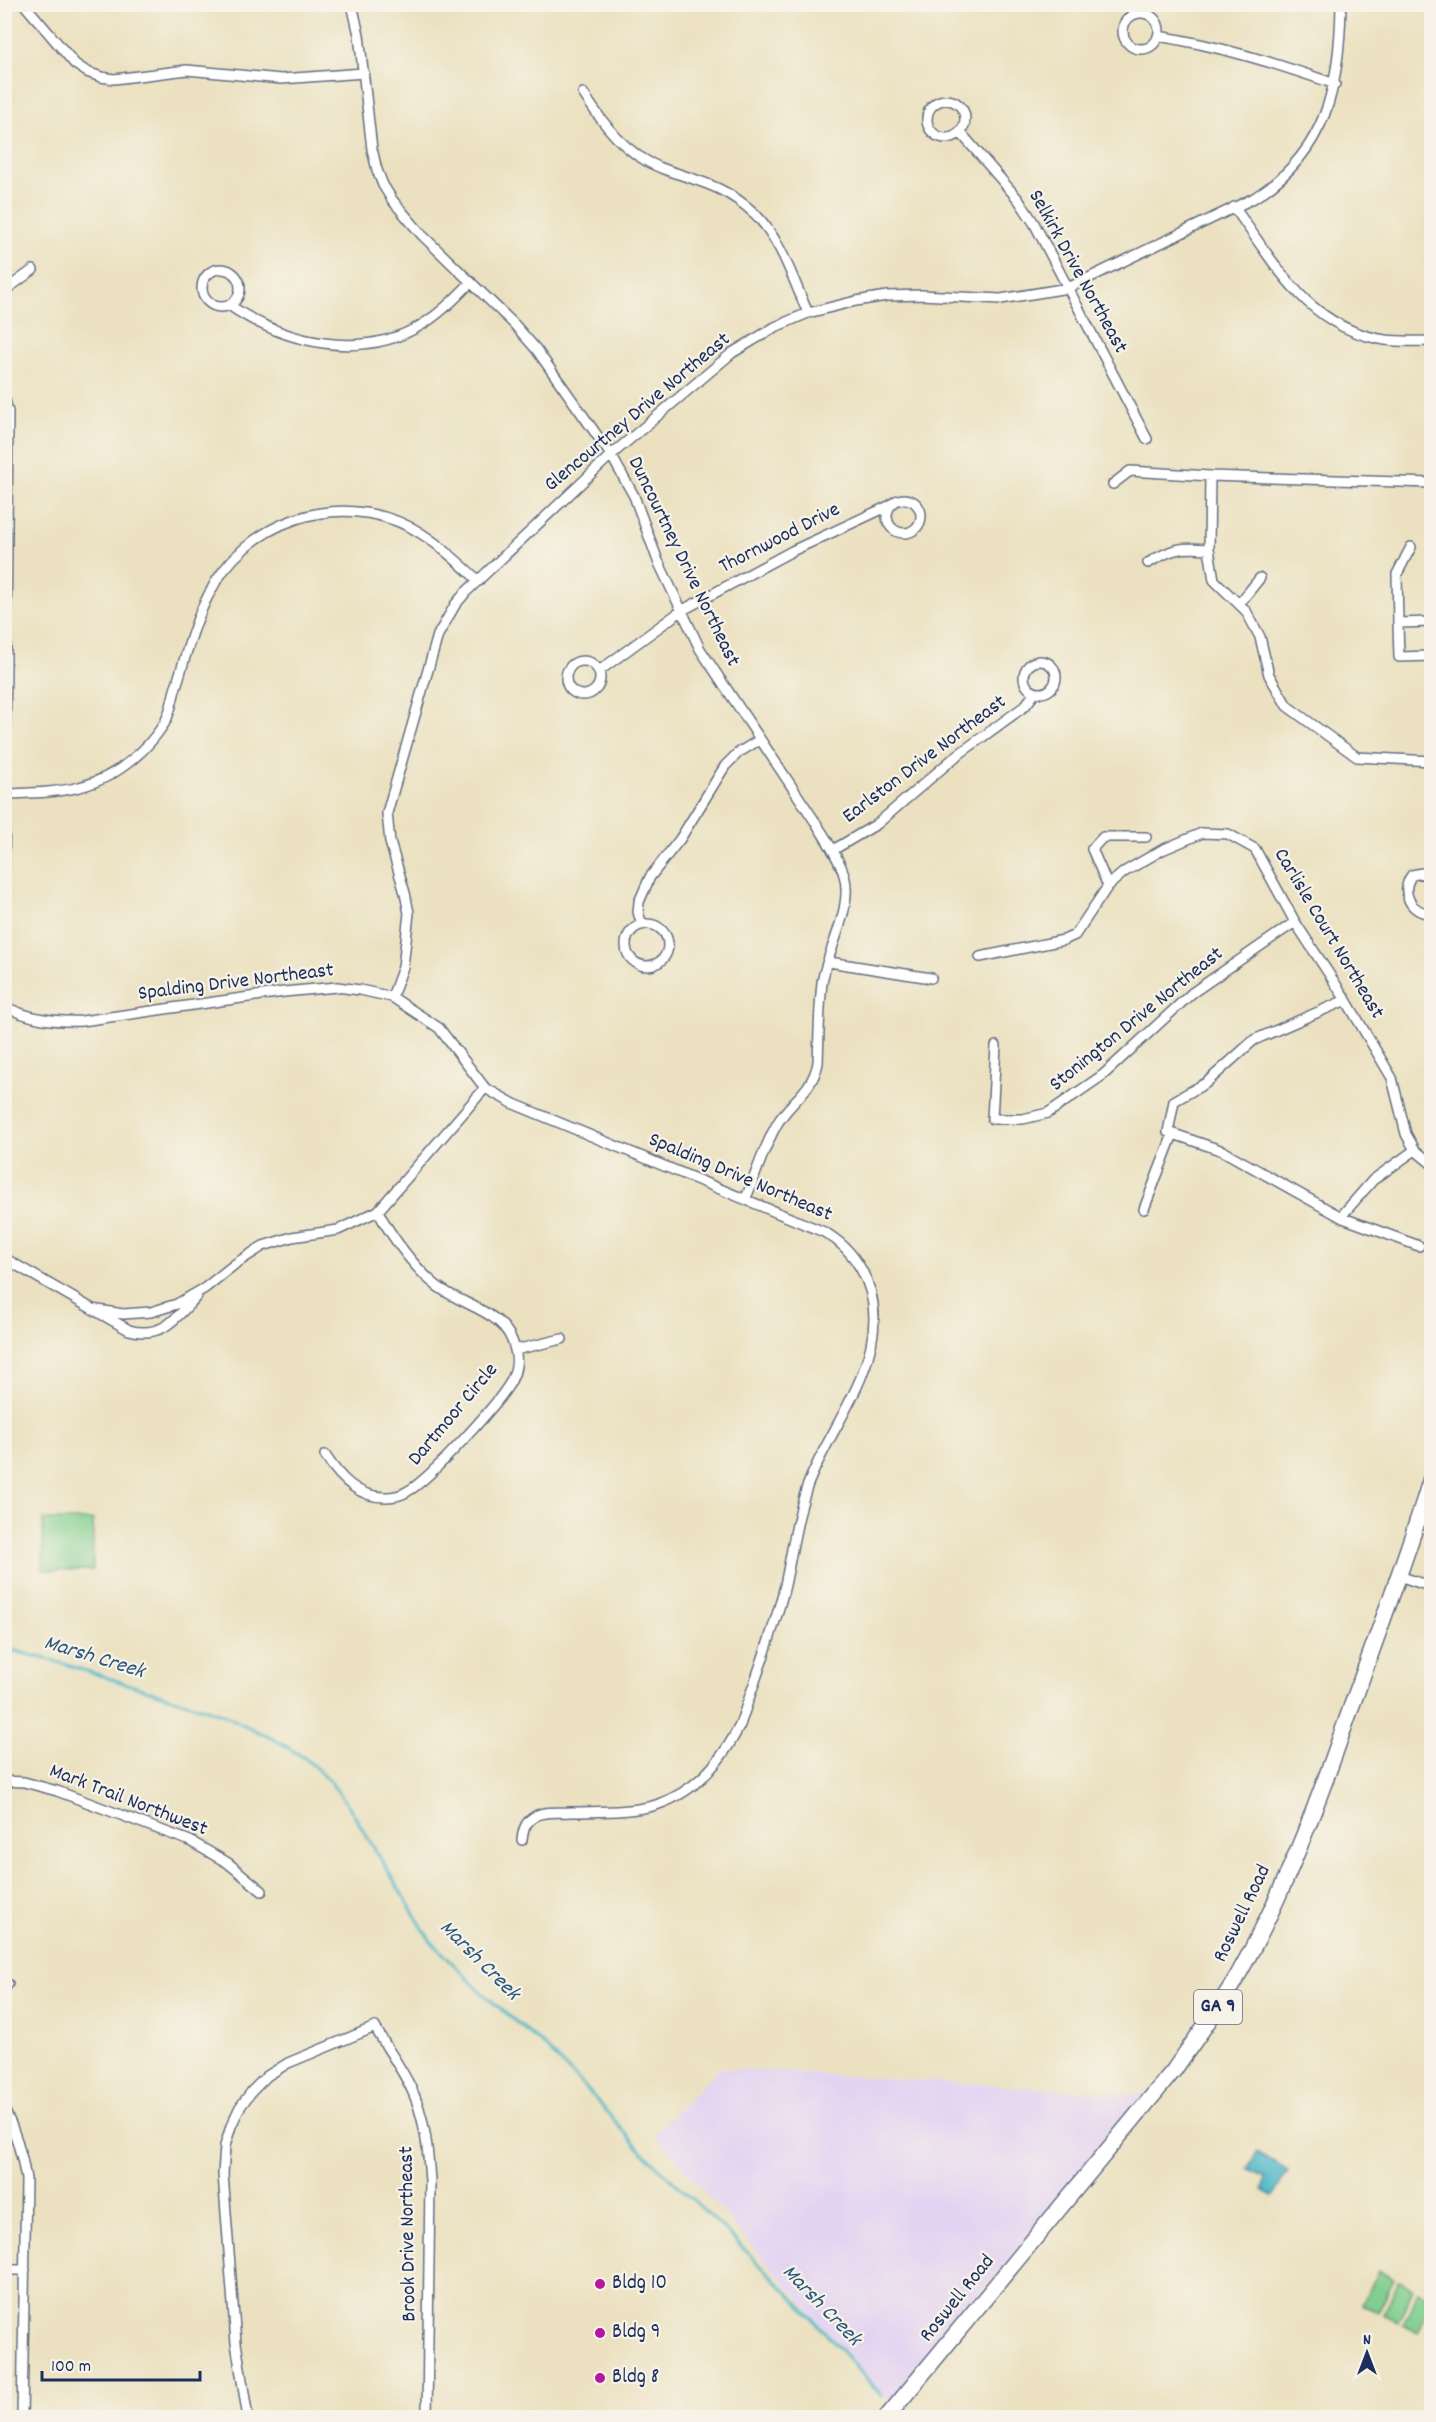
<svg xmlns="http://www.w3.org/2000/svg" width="1436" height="2422" font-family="Dekko,sans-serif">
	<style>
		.built { fill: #e3d3f2 }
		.green { fill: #81cf8f; stroke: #4e7f76; stroke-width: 1.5 }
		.water { fill: #4ab5c8; stroke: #327293; stroke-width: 1.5 }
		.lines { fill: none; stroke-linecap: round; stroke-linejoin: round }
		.stream { stroke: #4ab5c8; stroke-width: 3 }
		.street-casing { stroke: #646d80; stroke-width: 12 }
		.primary-casing { stroke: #646d80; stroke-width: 18 }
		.street { stroke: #fff; stroke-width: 9 }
		.primary { stroke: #fff; stroke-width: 15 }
		.poi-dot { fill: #b5179e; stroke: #f7f3e8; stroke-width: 2 }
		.labels { text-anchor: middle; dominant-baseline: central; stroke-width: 4.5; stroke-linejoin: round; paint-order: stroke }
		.shield { fill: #f7f3e8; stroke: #5d6a87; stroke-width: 1.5 }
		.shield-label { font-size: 20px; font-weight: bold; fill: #1b2f5e }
		.street-label { font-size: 21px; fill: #1b2f5e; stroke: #f7f3e8 }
		.poi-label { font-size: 21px; fill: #1b2f5e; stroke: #f7f3e8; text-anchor: start }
		.water-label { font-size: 22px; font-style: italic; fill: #29577e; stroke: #f7f3e8 }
	</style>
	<rect width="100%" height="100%" fill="#f7f3e8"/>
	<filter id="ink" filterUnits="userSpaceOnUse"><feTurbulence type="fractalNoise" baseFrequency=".0167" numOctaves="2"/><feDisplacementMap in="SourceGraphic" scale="12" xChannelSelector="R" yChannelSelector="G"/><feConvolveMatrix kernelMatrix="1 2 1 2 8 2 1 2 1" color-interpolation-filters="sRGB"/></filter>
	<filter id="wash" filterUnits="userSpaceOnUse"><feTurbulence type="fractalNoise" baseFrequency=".008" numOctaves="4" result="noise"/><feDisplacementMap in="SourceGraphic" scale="24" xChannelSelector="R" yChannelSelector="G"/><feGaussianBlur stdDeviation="1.35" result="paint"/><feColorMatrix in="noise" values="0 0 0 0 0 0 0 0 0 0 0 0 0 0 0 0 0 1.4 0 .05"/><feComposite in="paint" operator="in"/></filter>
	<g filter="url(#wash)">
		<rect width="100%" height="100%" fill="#ebe1c0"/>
		<path class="built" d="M720,2068L1148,2095L890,2403L654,2134Z"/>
		<path class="green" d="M43,1520H93V1570H43Z
			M1379,2271L1394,2279L1378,2312L1362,2304Z
			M1399,2281L1414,2289L1398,2322L1383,2314Z
			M1419,2292L1431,2298V2305L1418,2333L1403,2325Z"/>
		<path class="water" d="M1257,2152L1288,2171L1273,2196L1263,2190L1265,2177L1248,2169Z"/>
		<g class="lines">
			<path class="stream" d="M4,1648L61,1663L222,1714L279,1742L306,1759L329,1780L348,1805L430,1940L483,1994L540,2042L585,2087L642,2152L726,2231L805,2310L882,2396"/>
		</g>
	</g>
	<g filter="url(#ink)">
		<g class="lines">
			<g class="street-casing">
				<path id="street" d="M24,4L75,64L87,72L101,77L114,79L187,70L281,79L364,73
					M352,4L359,35L372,149L377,170L383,185L393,201L422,235L514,324L536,349L611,455L634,496L658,561L700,649L818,826C827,841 839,858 844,875C854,907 827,951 822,983C819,1009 819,1037 818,1063C812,1092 791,1100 777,1124C764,1147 756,1174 746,1198
					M1123 31a18 18 0 1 1 36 0a18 18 0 1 1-36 0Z
					M1158,36C1220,46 1275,63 1335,84
					M583,93C603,124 625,154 661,168C697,181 724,185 754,213C781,239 793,280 808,313
					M927 119a19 19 0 1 1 38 0a19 19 0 1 1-38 0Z
					M960,132L1018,199L1034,223L1147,439
					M1234,207C1276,265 1308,328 1385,340C1400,342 1416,341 1432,341
					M202 288a19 19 0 1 1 38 0a19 19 0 1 1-38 0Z
					M4,291L33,270
					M229,305C284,343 362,362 423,324C441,313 456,298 471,282
					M4,396L8,412L4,885
					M1210,476L1209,549L1214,580L1246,611L1260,637L1269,675L1287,706L1357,757L1432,761
					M1113,484L1130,471L1210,476L1432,483
					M887 516a17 17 0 1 1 34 0a17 17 0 1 1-34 0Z
					M1411,547L1397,574L1398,623L1432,622
					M1148,563C1173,548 1180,547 1209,549
					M1239,604L1260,578
					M1398,623L1399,657L1432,656
					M566 678a17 17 0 1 1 34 0a17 17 0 1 1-34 0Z
					M1024 677a16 16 0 1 1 32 0a16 16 0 1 1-32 0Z
					M599,671L681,611L792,551L891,505
					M6,794C57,792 93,793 134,758C144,750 156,736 164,724C170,715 172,701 175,690C185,659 193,625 208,596C244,521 337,489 412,528C437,542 458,562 479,581
					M833,850L877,824L955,757L1025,706L1035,693
					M1432,881L1422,873L1412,875C1399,892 1412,915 1432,913
					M1108,886L1092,849L1103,837H1146
					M626 945a21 21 0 1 1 42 0a21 21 0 1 1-42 0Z
					M642,925L638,912L639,902L650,877L680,839L725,766L738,753L759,740
					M980,957L1064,940L1075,935L1108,886L1124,872L1162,850L1202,833L1228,834L1255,849L1295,922L1346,1000L1392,1078L1406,1134L1415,1150L1432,1164
					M829,962L931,978
					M392,997L403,967L409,913L405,893L390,842L387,813L438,635L455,605L466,592L611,455L732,353L775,327L808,313L856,301L887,296L921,295L1001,299L1068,288L1254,198C1327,152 1340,86 1341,4
					M1346,1000L1254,1040L1206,1083L1174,1101L1168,1132L1223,1151L1343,1218L1419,1246
					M4,1006C29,1019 54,1022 82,1021L284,992L337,987L360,990L392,997L439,1028L485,1088L514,1104L824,1232C855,1249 874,1283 874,1318C874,1380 827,1432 807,1487C796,1519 792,1553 785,1585C774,1632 755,1679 740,1725C722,1761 696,1792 656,1805C629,1813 598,1811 570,1812C559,1813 543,1810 534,1817C525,1822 523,1831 522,1840
					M996,1046L992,1119H1023L1048,1113L1103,1075L1192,993L1295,922
					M1144,1209L1173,1134
					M1343,1218L1344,1213L1373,1180L1415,1150
					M4,1258L129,1330C163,1339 176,1318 197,1296
					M92,1309L123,1314L151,1312L177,1304L205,1288L235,1264L263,1246L292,1237L338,1230L378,1211L485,1088
					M515,1350L562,1339
					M325,1455C339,1477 358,1498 386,1497C394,1497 402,1495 408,1491C429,1480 500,1402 511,1381C516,1372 518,1360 515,1350C507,1311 466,1308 437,1286C416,1270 390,1235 378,1211
					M1399,1576L1432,1587
					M4,1781L24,1782L57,1791L190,1841L228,1863L262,1891
					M4,1989L8,1984
					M4,2109C16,2132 22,2154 26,2179L22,2418
					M4,2270H25
					M248,2418L236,2343L223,2174L225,2146L231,2126L240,2107L252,2091L267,2076L288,2063L375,2027C386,2047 400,2066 410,2086C425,2115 428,2150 430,2181L427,2418"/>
			</g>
			<g class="primary-casing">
				<path id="primary" d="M886,2418L1174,2070C1196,2038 1219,2008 1238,1975C1278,1905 1309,1826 1336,1750C1368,1658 1404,1568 1432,1475"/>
			</g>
			<use href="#street" class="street"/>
			<use href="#primary" class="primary"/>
		</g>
	</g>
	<g class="poi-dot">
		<circle cx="600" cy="2284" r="6"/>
		<circle cx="600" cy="2333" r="6"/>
		<circle cx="600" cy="2378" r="6"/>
	</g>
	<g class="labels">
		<rect class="shield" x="1194" y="1990" width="48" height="34" rx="4.5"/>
		<g class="shield-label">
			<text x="1218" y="2007">GA 9</text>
		</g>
		<g class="street-label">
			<text transform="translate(1077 272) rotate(61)">Selkirk Drive Northeast</text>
			<text transform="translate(638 413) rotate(-40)">Glencourtney Drive Northeast</text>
			<text transform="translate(780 539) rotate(-27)">Thornwood Drive</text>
			<text transform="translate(683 562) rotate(64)">Duncourtney Drive Northeast</text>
			<text transform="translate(925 760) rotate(-37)">Earlston Drive Northeast</text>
			<text transform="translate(1328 934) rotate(59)">Carlisle Court Northeast</text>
			<text transform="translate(236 983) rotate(-7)">Spalding Drive Northeast</text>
			<text transform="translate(1137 1020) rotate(-39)">Stonington Drive Northeast</text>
			<text transform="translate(740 1178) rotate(23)">Spalding Drive Northeast</text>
			<text transform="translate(454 1415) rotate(-50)">Dartmoor Circle</text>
			<text transform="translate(128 1801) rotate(21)">Mark Trail Northwest</text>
			<text transform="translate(1243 1914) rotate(-64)">Roswell Road</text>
			<text transform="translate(409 2234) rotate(-91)">Brook Drive Northeast</text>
			<text transform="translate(958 2299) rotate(-51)">Roswell Road</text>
		</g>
		<g class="poi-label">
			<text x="612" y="2284">Bldg 10</text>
			<text x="612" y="2333">Bldg 9</text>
			<text x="612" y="2378">Bldg 8</text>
		</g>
		<g class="water-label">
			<text transform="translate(94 1658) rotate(17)">Marsh Creek</text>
			<text transform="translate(479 1961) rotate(45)">Marsh Creek</text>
			<text transform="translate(821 2306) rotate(46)">Marsh Creek</text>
		</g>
	</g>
	<rect width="1436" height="2422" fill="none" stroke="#f7f3e8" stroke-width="24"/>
	<g transform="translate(1367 2353)" stroke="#f7f3e8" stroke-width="4.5" paint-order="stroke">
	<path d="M0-4.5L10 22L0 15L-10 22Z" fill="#1b2f5e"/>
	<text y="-9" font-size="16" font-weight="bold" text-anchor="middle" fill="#1b2f5e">N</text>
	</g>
	<path d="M42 2371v9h158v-9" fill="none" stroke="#1b2f5e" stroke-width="3"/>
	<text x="51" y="2371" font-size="18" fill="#1b2f5e" stroke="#f7f3e8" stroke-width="4.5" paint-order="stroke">100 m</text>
</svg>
